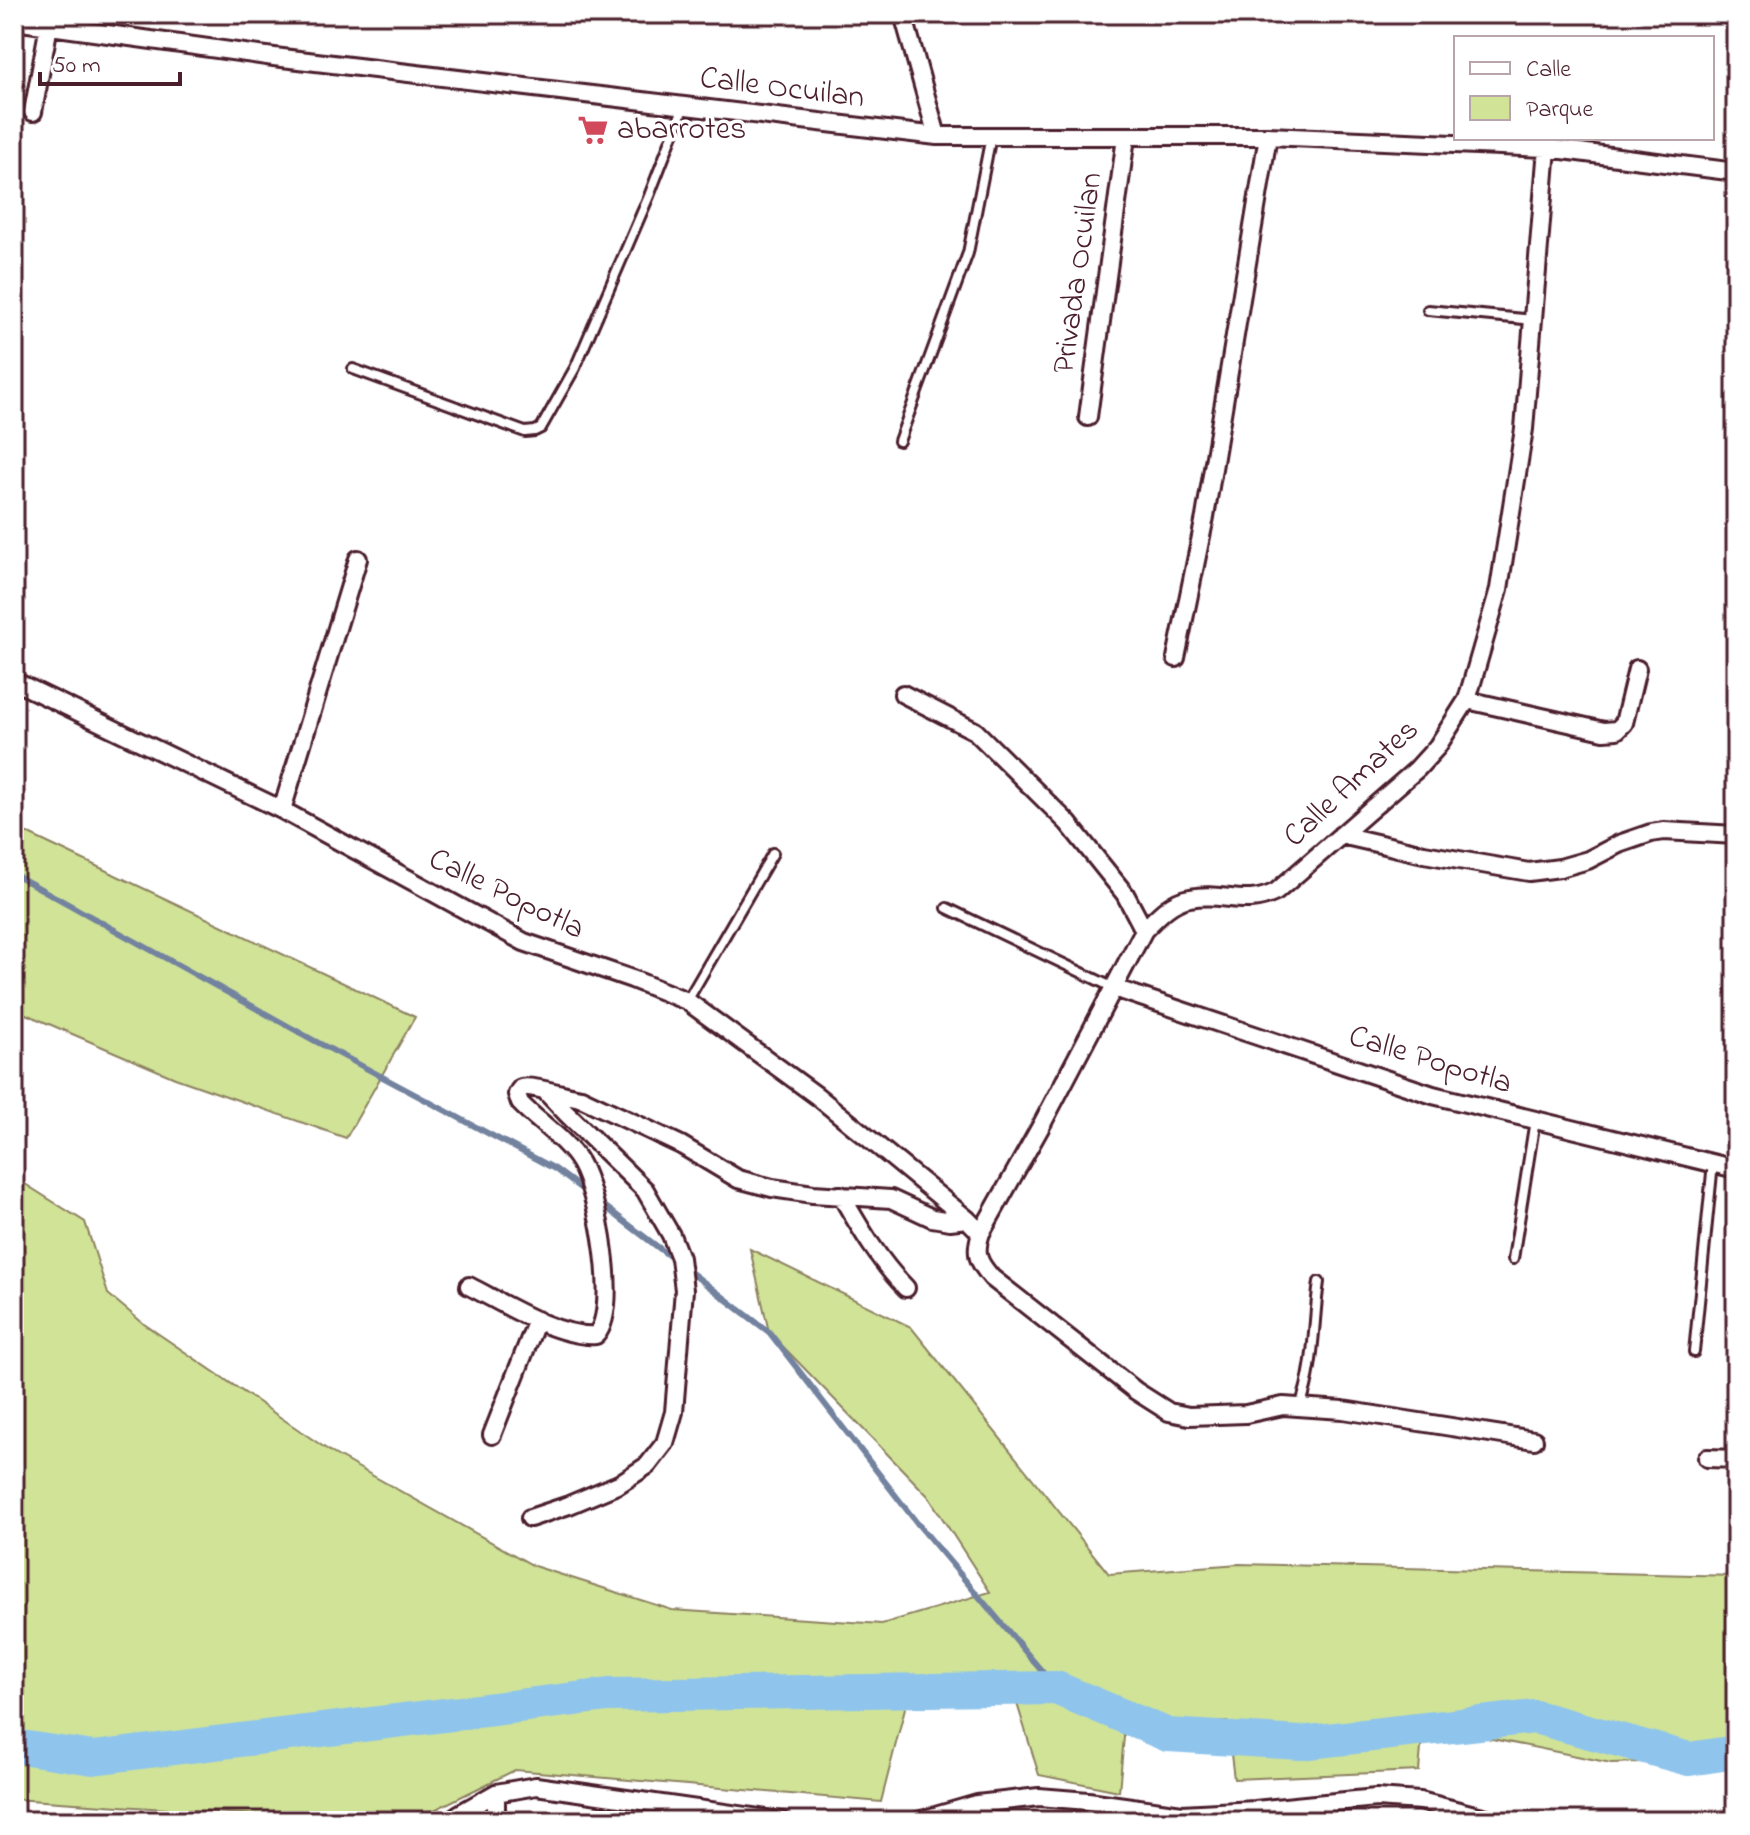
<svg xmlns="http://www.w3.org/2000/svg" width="1750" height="1835" font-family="'Indie Flower',sans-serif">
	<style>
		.green { fill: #d0e397; stroke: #8d8161; stroke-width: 2 }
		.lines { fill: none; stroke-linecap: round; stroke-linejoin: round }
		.stream { stroke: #73839f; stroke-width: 6 }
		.river { stroke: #8fc5ed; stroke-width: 34 }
		.lane-casing { stroke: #4a1f2b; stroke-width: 14 }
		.street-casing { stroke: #4a1f2b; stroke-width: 22 }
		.lane { stroke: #fff; stroke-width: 8 }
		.street { stroke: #fff; stroke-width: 16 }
		.labels { text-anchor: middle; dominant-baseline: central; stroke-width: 7; stroke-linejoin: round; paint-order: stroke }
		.street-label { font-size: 32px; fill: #4a1f2b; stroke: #fff }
		.poi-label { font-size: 32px; fill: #4a1f2b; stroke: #fff; text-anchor: start }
	</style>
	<rect width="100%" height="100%" fill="#fff"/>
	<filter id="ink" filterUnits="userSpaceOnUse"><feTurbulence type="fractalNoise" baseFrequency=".0125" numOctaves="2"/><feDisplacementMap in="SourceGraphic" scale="16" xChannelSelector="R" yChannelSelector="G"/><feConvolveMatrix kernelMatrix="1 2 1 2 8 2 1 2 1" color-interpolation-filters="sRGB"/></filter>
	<g filter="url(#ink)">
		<path class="green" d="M14,827L415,1017L346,1138L175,1078L14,1009Z
			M14,1177L85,1222L108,1294L144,1324L334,1454L534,1566L672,1610L882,1624L990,1592L928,1496L769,1332L750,1249L911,1327L1109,1574L1239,1564L1736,1576V1759L1611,1763L1423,1725L1419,1771L1234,1779L1227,1722L1125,1726L1119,1791L1039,1775L1011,1684L906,1704L881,1802L515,1770L412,1821H350L14,1799Z"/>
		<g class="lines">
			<path class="stream" d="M14,874L315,1041L555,1169L587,1193
				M599,1202L676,1261
				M685,1268L769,1332L917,1523L1056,1688"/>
			<path class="river" d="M14,1746L93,1758L608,1695L1056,1688L1168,1735L1300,1743L1535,1717L1689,1759L1736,1752"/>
			<g class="lane-casing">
				<path id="lane" d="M1428,310L1534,320
					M353,369L525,432L535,431L541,428L575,368L649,196L684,106
					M899,441L968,253L991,136
					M947,908L1114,988
					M687,1001L773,853
					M1513,1259L1535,1120
					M1694,1352L1713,1163
					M1300,1406C1315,1367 1313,1323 1319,1282"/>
			</g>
			<g class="street-casing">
				<path id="street" d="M903,14L937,136
					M14,21L274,57L937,136H1268L1547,148L1736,172
					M33,112L49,25
					M1088,417L1126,137
					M1176,658L1205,517L1268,136
					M14,681L282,810L524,942L632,979L687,1001L817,1096L967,1219L981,1233
					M903,694L975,731L1068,823L1125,894L1144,930
					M1467,700L1604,731L1617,730L1624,723L1637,669
					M282,810L358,559
					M1341,835L1424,854L1529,872L1560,868L1588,860L1619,844L1651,833L1664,831L1736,835
					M1114,988L1433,1095L1736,1169
					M841,1195C860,1228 879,1261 906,1288
					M469,1286C503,1303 558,1338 596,1335C620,1308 598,1194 580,1163C566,1139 539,1123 520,1103L517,1094C518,1092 519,1090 521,1088C528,1084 570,1097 581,1098L681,1145L738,1179L772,1188L813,1194L891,1199L932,1218L950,1221L967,1219
					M492,1435L537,1320
					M1534,1440L1343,1410L1283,1406L1246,1414L1189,1416L1169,1412L1136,1391L992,1278C978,1262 974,1254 981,1233L1041,1126L1144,930C1157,917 1171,901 1190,898C1223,891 1244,908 1276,892L1417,769L1437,747L1467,700L1499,589L1524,429L1547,148
					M1707,1458L1736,1459
					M530,1518L569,1505L619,1484L648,1465L665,1443L674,1412L684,1290L680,1258L671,1235L645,1190L566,1113L547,1093
					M496,1793V1821
					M450,1821L459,1814L496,1793L536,1786L781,1821
					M918,1821L977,1804L1039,1797L1088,1801L1182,1814L1255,1810L1376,1798L1420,1801L1498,1821"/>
			</g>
			<use href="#lane" class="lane"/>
			<use href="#street" class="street"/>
		</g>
	</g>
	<defs>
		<g id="supermarket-bare" transform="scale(2.4)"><path d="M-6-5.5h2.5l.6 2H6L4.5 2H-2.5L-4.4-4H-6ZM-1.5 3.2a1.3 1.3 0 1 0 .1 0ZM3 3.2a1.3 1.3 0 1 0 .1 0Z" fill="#d1495b" stroke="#fff" stroke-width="2.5" paint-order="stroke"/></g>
	</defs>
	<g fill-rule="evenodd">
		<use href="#supermarket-bare" x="593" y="130"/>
	</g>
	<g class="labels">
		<g class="street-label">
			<text transform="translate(782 89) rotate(7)">Calle Ocuilan</text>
			<text transform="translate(1079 273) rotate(-82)">Privada Ocuilan</text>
			<text transform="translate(1352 784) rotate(-43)">Calle Amates</text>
			<text transform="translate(506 895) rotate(26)">Calle Popotla</text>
			<text transform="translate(1430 1061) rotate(17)">Calle Popotla</text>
		</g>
		<g class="poi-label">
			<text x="617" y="130">abarrotes</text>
		</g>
	</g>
	<rect width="1750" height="1835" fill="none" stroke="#fff" stroke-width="48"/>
	<rect x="24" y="24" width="1702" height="1787" fill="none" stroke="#4a1f2b" stroke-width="3" filter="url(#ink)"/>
	<rect x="1454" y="36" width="260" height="104" fill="#ffffff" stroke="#b7a5aa" stroke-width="2"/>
	<rect x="1470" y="62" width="40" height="12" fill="#ffffff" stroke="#b7a5aa" stroke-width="2"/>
	<text x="1526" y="76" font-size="24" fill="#4a1f2b">Calle</text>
	<rect x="1470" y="96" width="40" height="24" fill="#d0e397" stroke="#b7a5aa" stroke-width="2"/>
	<text x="1526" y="116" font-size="24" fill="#4a1f2b">Parque</text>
	<path d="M40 72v12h140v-12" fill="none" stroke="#4a1f2b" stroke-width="4"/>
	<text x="52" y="72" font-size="24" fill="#4a1f2b" stroke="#ffffff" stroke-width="6" paint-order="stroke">50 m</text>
</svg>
